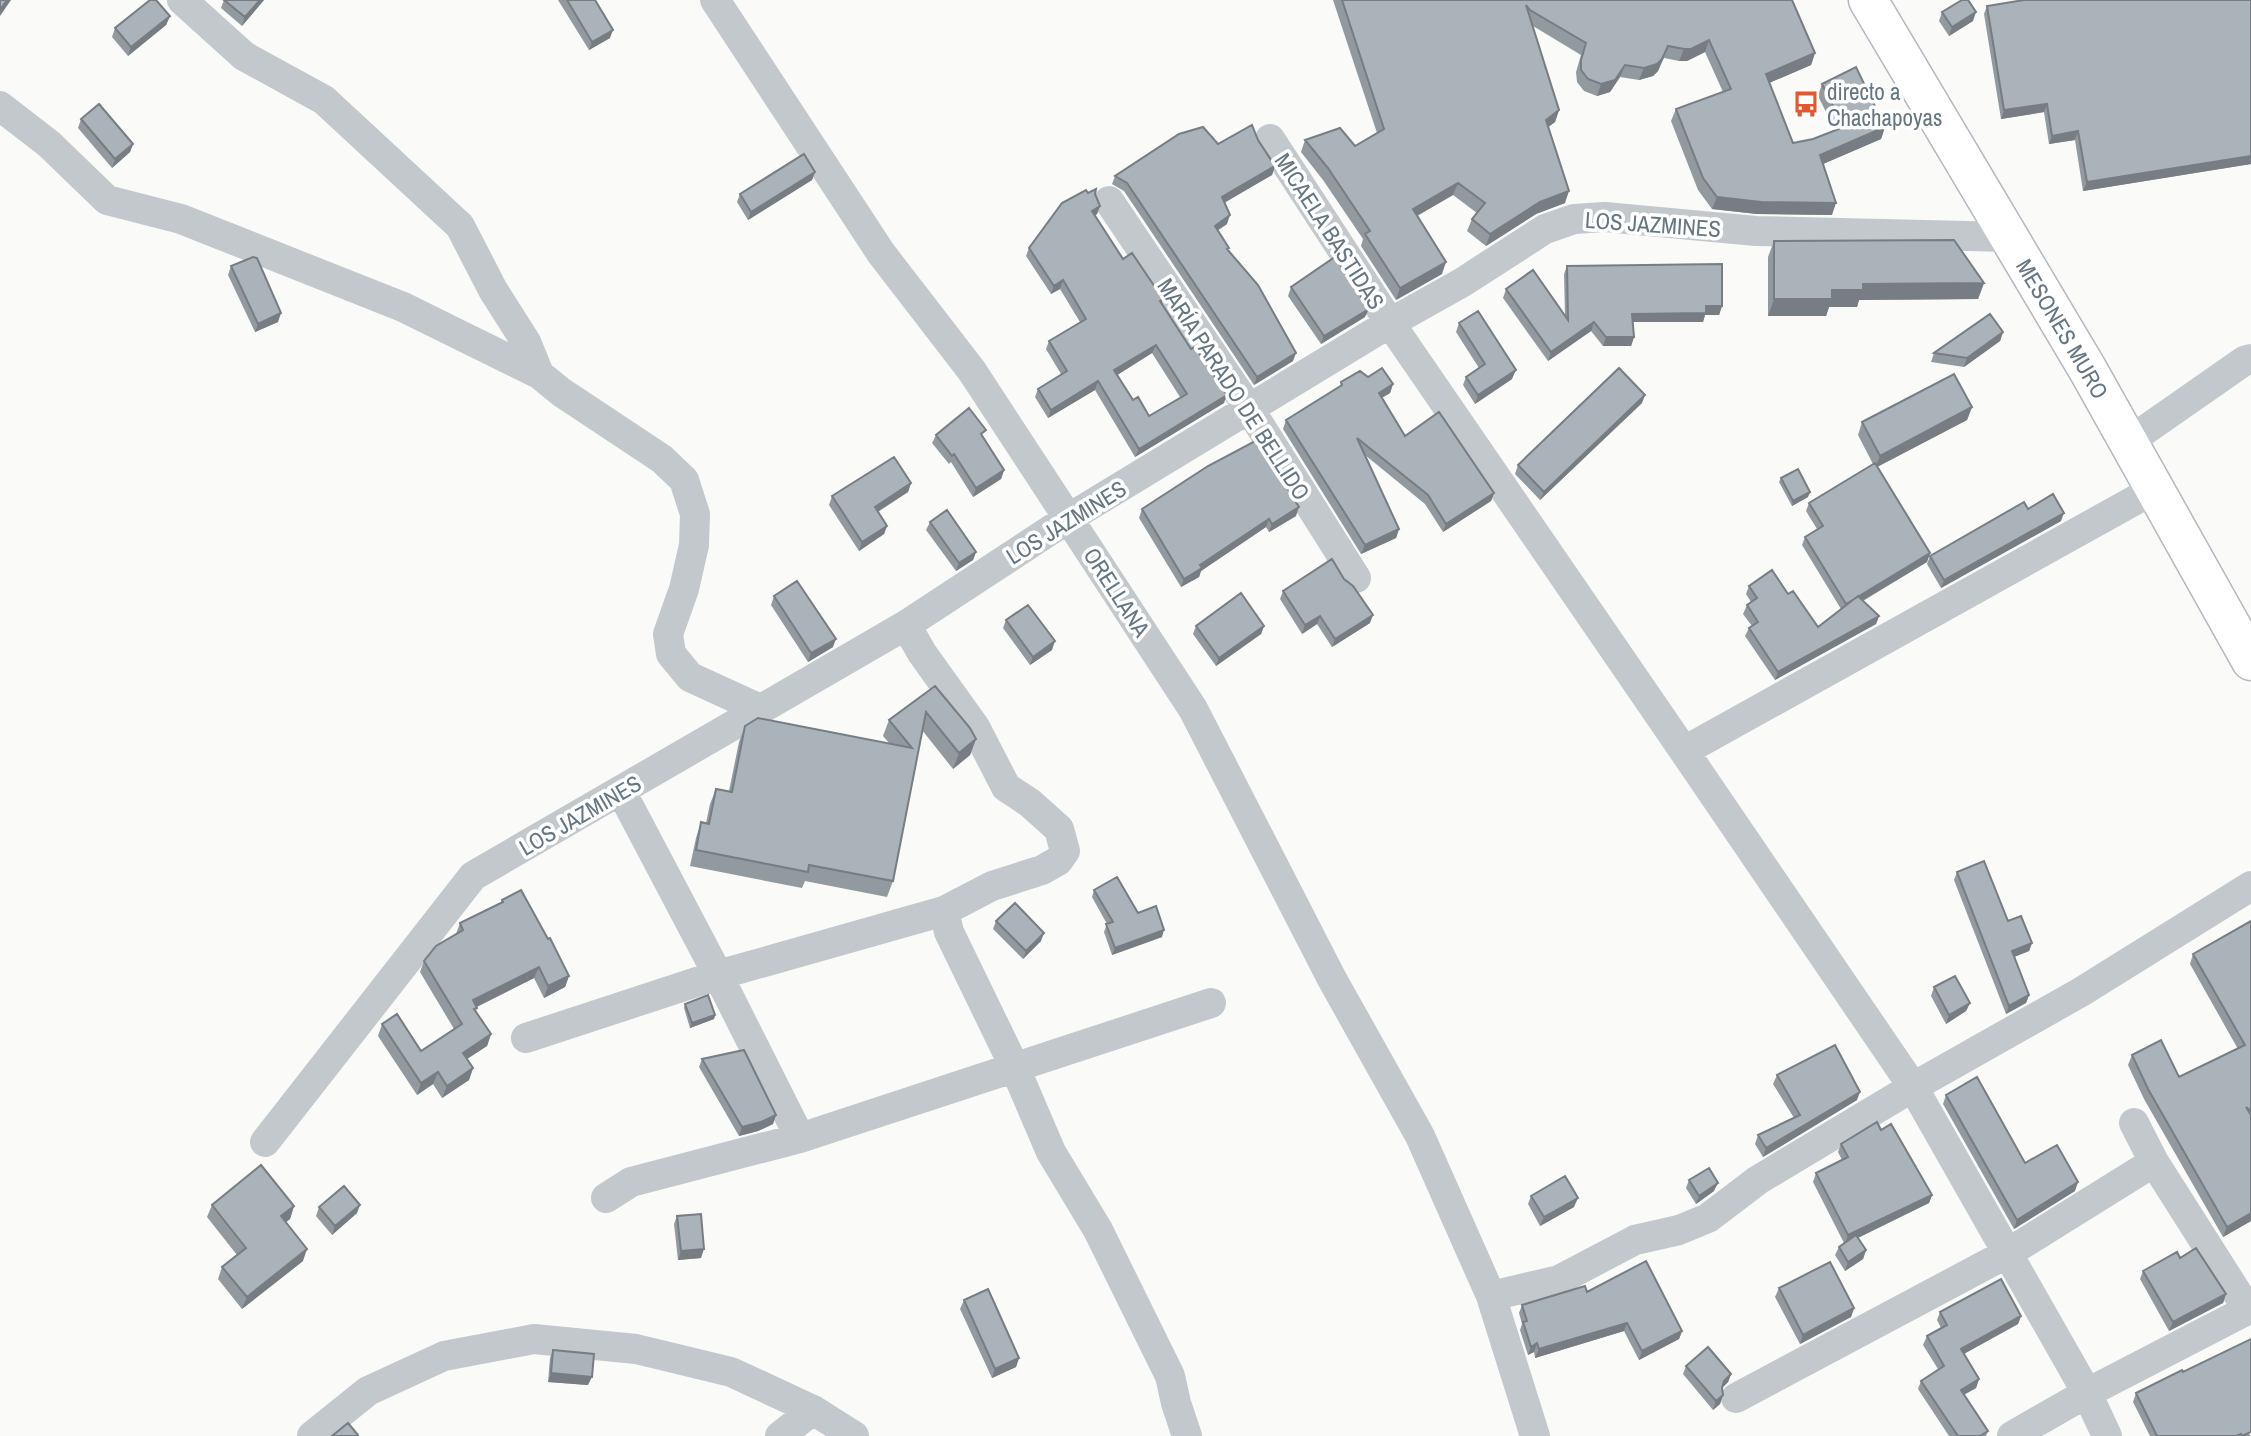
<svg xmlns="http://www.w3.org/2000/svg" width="2251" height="1436" font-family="'Archivo Narrow',sans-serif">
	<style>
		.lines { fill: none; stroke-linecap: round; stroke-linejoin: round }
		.highway-casing { stroke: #b4b9bd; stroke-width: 41 }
		.minor { stroke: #c3c8cc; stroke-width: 30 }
		.highway { stroke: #fff; stroke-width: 38 }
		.wall { fill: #929a9f; fill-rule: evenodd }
		.shaded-wall { fill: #777d82 }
		.building { fill: #aab3b9; stroke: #777d82; stroke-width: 2; fill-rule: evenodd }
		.labels { text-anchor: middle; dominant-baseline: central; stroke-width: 7; stroke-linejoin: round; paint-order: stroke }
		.poi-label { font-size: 23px; fill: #657683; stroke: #fff; text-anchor: start }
		.street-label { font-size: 23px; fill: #657683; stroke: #fff }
	</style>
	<rect width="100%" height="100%" fill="#fafaf8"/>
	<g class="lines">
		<g class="highway-casing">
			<g id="highway">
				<path id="s1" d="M1868,0L2088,370L2251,661"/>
			</g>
		</g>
		<path class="minor" d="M182,0L244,56L324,100L460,226L493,290L526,342L539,374
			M715,0L881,253L972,371L1193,709L1332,979L1420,1136L1491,1296L1535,1436
			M0,106L49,144L107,200L181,219L403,307L539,374L561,392L662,459L684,480L695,514L694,545L684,589L668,634L671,654L690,677L760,709
			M1270,139L1390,323L1684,751
			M1109,201L1250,410L1356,578
			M2128,442L2244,361L2251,359
			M621,791L718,975L800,1138
			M944,911L949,932L1015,1068L1051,1152L1098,1230L1170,1376L1176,1403L1187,1436
			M526,1038L718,975L944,911L992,886L1042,870L1058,861L1065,851L1059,829L1030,803L1006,787L975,727L922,653L906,625
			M2134,1123L2154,1162L2248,1310
			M265,1142L473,876L906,625L1069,518L1390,323L1463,282L1545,229L1574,219L1605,217L1756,231L2009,237
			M606,1198L631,1182L800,1138L1211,1003
			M1491,1296L1559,1280L1635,1240L1679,1230L1708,1218L1758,1180L1913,1087L2081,992L2251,886
			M1736,1398L2008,1253L2154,1162
			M312,1436L368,1391L444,1356L534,1339L636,1349L731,1372L813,1410L854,1436
			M780,1436L813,1410
			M2012,1436L2087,1393L2251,1308
			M2107,1436L2087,1393L1913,1087L1684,751L2155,489"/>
		<use href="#highway" class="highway"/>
	</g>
	<path class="wall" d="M224,0H264L242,26L221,8Z
		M558,0H595L610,38L589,50Z
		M1333,0H1792L1815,53L1811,65L1769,83L1793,143L1813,139L1835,130L1818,96L1822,84L1885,127L1881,139L1823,164L1832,215L1757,214L1712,209L1698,190L1671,121L1676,109L1723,92L1705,52L1687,61H1679L1664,58L1658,71L1653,76L1639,80L1620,77L1610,92L1597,96L1584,91L1577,82L1576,72L1581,55L1533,26L1559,110L1555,122L1548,127L1565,203L1536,214L1486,246L1467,231L1472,219L1477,213L1453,195L1417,216L1442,274L1396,300L1361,246L1363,239L1323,180L1301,152L1305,140L1355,146L1377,133Z
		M2251,0V164L2083,191L2075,140L2049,144L2044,112L2001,119L1984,14L1987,6Z
		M1942,12L1973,21L1949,36L1939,21Z
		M170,16L166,25L128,56L112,37L115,28Z
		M81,119L133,144L130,152L112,168L78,128Z
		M1258,140L1275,166L1272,175L1224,202L1227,224L1218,230L1228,251L1293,361L1254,385L1124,191L1112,184L1115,176L1218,144Z
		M815,172L812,180L748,220L737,202L740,194Z
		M1088,193L1095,194L1100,206L1097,214L1095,216L1123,259L1163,299L1162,303L1224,403L1135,457L1095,390L1048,418L1035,397L1038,389L1061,374L1046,349L1049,341L1080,322L1060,289L1051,294L1026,256L1029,248ZM1152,353L1180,397L1149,416L1133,400L1117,375Z
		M1774,241L1984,283L1978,299L1859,300L1857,307H1829L1826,316H1768V257Z
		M231,266L278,322L255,332L228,275Z
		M1567,266L1722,306L1719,315H1705L1703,322H1633L1634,337L1631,346H1603L1591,331L1548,361L1503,298L1506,289L1565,315L1564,274Z
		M1291,287L1365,317L1321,344L1288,296Z
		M1459,323L1512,379L1475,404L1463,385L1466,377L1479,368L1456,332Z
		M2003,332L2000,341L1964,367L1931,362L1934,353Z
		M1368,377L1393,384L1390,393L1381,398L1405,436L1494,493L1491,501L1443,532L1425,504L1365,455L1399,529L1396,538L1361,554L1283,429L1286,420L1340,387L1341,382Z
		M1642,403L1540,500L1515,474L1518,465Z
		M1972,407L1967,420L1877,467L1930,553L1927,562L1863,601L1879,616L1876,624L1775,680L1745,636L1749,628L1752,626L1743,614L1747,605L1751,602L1746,594L1749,586L1788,594L1818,627L1841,609L1802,545L1805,537L1817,529L1806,511L1809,503L1873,464L1858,435L1862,422Z
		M936,435L983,437L1004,470L1001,479L973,497L951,462L949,464L932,443Z
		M1781,478L1808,497L1792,506L1779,482Z
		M911,483L908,492L878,512L887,526L884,534L859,551L829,505L832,496Z
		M1142,509L1296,516L1269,532L1266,527L1201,571L1199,577L1181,587L1139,518Z
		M2028,509L2061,521L1941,588L1927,564L1930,556Z
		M930,522L976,552L973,560L956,571L926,530Z
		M1283,591L1370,623L1332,647L1317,624L1302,634L1280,599Z
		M774,596L833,647L808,662L771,605Z
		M1006,620L1052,650L1030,665L1003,628Z
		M1196,626H1264L1261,634L1216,666L1193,634Z
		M935,686L976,739L970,755L953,769L922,730L893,881L887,897L805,881L802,888L690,866L696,838L701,822L706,823L710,804L716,789L729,791L739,742L745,726L889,743L883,736L889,720Z
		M1957,872L2008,921L2032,943L2029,951L2014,957L2029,995L2026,1003L2006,1014L1954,880Z
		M1094,890L1138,913L1162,937L1112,955L1104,932L1107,924L1092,897Z
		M502,900L569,976L565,987L544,998L534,978L477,1007L476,1012L491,1034L487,1046L467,1059L473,1068L469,1080L442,1098L433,1084L417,1095L378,1036L382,1024L421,1051L454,1029L420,972L424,961L456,934L460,923L501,903Z
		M996,921L1041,941L1023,959L993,929Z
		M2251,921V1221L2223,1237L2144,1099L2128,1065L2132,1055L2179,1077L2238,1049L2190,964L2193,954Z
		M1934,987L1970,1003L1966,1011L1946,1024L1931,996Z
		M685,1004L715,1015L714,1019L690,1028L684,1008Z
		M702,1059L776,1115L773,1124L758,1131L739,1136L699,1067Z
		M1777,1075L1857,1100L1763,1157L1755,1144L1758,1135L1794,1118L1773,1084Z
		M1946,1095L2025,1163L2075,1191L2014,1229L1943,1104Z
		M1881,1130L1932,1195L1929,1203L1858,1238L1866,1250L1863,1259L1845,1271L1835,1255L1839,1247L1844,1243L1813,1182L1816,1173L1842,1160L1838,1152L1841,1144Z
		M1689,1180L1714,1191L1696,1204L1686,1188Z
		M1531,1196L1574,1207L1540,1226L1528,1204Z
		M212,1205L294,1206L290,1219L286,1222L303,1261L242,1309L218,1279L222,1267L237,1255L207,1217Z
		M319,1207L357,1213L332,1235L316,1216Z
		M677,1216L701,1258L678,1260L674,1224Z
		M2180,1258L2226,1294L2223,1303L2169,1331L2140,1279L2143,1271Z
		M1779,1288L1854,1308L1851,1317L1800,1344L1775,1297Z
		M1587,1292L1682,1331L1679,1339L1639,1360L1624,1331L1535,1358L1534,1352L1528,1355L1520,1330L1522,1324L1519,1313L1522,1305Z
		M964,1300L1019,1358L1016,1367L992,1378L960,1309Z
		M1940,1312L2021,1316L2018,1324L1964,1354L1979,1379L1976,1388L1964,1395L1988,1431L1986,1436H1949L1918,1389L1921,1381L1938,1369L1923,1345L1927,1336L1941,1328L1937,1320Z
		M553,1350L588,1385L548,1382L550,1358Z
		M1686,1366L1731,1374L1728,1382L1722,1388L1723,1395L1720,1404L1713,1410L1683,1374Z
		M2183,1372L2251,1436H2150L2133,1402L2136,1393Z"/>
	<path class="shaded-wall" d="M7,0H11L0,16V10Z
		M260,0H264L242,26L245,17Z
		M1976,12L1973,21L1949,36L1952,27Z
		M170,16L166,25L128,56L131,47Z
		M613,30L610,38L589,50L592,42Z
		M1709,40L1705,52L1687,61H1679L1684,49Z
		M1668,46L1658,71L1653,76L1639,80L1644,68Z
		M1815,53L1811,65L1762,86L1766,74Z
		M1625,65L1620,77L1610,92L1597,96L1601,84Z
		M2047,104L2044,112L2001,119L2004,110Z
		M1559,110L1555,122L1542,132L1546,120Z
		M1885,127L1881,139L1816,167L1820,155Z
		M2078,131L2075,140L2049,144L2052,136Z
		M133,144L130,152L112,168L115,159Z
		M2251,156V164L2083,191L2087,182Z
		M1275,166L1272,175L1219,206L1222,197Z
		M815,172L812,180L748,220L751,212Z
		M1458,183L1453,195L1408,221L1413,209Z
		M1569,191L1565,203L1536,214L1486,246L1490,234L1540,202Z
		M1717,197L1836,203L1832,215L1757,214L1712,209Z
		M1100,206L1097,214L1089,219L1092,211Z
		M1230,215L1227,224L1212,234L1215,226Z
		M1446,262L1442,274L1396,300L1400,288Z
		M1063,280L1060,289L1051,294L1054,286Z
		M1984,283L1978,299L1859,300L1857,307H1829L1826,316H1768L1774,299L1863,284Z
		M1706,306H1722L1719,315H1705L1703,322H1629L1632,314Z
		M1369,309L1365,317L1321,344L1324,336Z
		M281,313L278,322L255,332L258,324Z
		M1594,322L1591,331L1548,361L1551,352Z
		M2003,332L2000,341L1964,367L1967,358Z
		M1606,337H1634L1631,346H1603Z
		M1156,345L1152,353L1111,379L1114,370Z
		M1296,353L1293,361L1254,385L1257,377Z
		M1516,370L1512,379L1475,404L1478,395Z
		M1098,381L1095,390L1048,418L1051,410Z
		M1393,384L1390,393L1375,402L1379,393Z
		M1227,395L1224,403L1135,457L1139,449Z
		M1645,395L1642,403L1540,500L1544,492Z
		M1972,407L1967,420L1875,468L1880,456Z
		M1004,470L1001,479L973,497L976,488Z
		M911,483L908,492L872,515L875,507Z
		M1810,492L1808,497L1792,506L1793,501Z
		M1494,493L1491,501L1443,532L1446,524Z
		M1299,507L1296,516L1269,532L1272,524Z
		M2064,513L2061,521L1941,588L1944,580Z
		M1269,519L1266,527L1201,571L1199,577L1181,587L1184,579L1200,565Z
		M887,526L884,534L859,551L862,542Z
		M1399,529L1396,538L1361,554L1365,545Z
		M976,552L973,560L956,571L959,563Z
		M1930,553L1927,562L1843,612L1846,604Z
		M1373,615L1370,623L1332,647L1335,639Z
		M1320,616L1317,624L1302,634L1305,625Z
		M1879,616L1876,624L1775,680L1778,672Z
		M1264,626L1261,634L1216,666L1219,658Z
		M836,639L833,647L808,662L811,653Z
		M1055,641L1052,650L1030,665L1033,657Z
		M976,739L970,755L953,769L959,753Z
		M1164,930L1162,937L1112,955L1115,948Z
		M1044,933L1041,941L1023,959L1026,951Z
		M2032,943L2029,951L2009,959L2012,951Z
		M539,967L534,978L468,1011L473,1000Z
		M569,976L565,987L544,998L548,986Z
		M2029,995L2026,1003L2006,1014L2009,1006Z
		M1970,1003L1966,1011L1946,1024L1949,1015Z
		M715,1015L714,1019L690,1028L692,1023Z
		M491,1034L487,1046L459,1064L463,1053Z
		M473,1068L469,1080L442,1098L447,1086Z
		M438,1072L433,1084L417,1095L421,1083Z
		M1860,1092L1857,1100L1763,1157L1766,1148Z
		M776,1115L773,1124L758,1131L739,1136L742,1127Z
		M2078,1182L2075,1191L2014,1229L2017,1220Z
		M1718,1183L1714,1191L1696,1204L1699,1196Z
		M1932,1195L1929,1203L1845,1244L1848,1235Z
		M1578,1198L1574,1207L1540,1226L1544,1217Z
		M360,1205L357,1213L332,1235L335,1226Z
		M294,1206L290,1219L277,1229L281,1216Z
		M2251,1213V1221L2223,1237L2227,1227Z
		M307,1249L303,1261L242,1309L247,1297Z
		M704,1249L701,1258L678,1260L681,1251Z
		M1866,1250L1863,1259L1845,1271L1848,1262Z
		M2226,1294L2223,1303L2169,1331L2173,1322Z
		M1854,1308L1851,1317L1800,1344L1803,1335Z
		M2021,1316L2018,1324L1958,1357L1961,1349Z
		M1627,1323L1624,1331L1535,1358L1539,1349Z
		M1682,1331L1679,1339L1639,1360L1642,1351Z
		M1537,1343L1534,1352L1528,1355L1531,1347Z
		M1019,1358L1016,1367L992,1378L995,1369Z
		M551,1373L592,1377L588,1385L548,1382Z
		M1731,1374L1728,1382L1721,1389L1724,1381Z
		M1979,1379L1976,1388L1957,1398L1961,1390Z
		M1723,1395L1720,1404L1713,1410L1716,1401Z"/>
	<path class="building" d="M0,0H7L0,10Z
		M150,0H156L170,16L131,47L115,28Z
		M224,0H260L245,17Z
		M567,0H595L613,30L592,42Z
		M1342,0H1792L1815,53L1766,74L1793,143L1813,139L1844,127L1822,84L1856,67L1885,127L1820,155L1836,203L1761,202L1717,197L1703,178L1676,109L1731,89L1709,40L1691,49H1684L1668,46L1662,59L1657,64L1644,68L1625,65L1615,80L1601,84L1588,79L1581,70V60L1586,43L1530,10L1526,5L1559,110L1546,120L1569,191L1540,202L1490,234L1472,219L1485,203L1458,183L1413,209L1446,262L1400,288L1365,234L1370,231L1328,168L1305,140L1340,128L1355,146L1384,129Z
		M1962,0H1968L1976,12L1952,27L1942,12Z
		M2024,0H2251V156L2087,182L2078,131L2052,136L2047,104L2004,110L1987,6Z
		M99,104L133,144L115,159L81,119Z
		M1252,125L1258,140L1275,166L1222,197L1230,215L1215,226L1229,248L1227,249L1258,285L1296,353L1257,377L1127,183L1115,176L1179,134L1203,127L1218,144Z
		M804,154L815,172L751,212L740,194Z
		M1096,189L1095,194L1100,206L1092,211L1123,259L1132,253L1163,299L1160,301L1191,349L1195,347L1227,395L1139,449L1098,381L1051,410L1038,389L1067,371L1049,341L1086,319L1063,280L1054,286L1029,248L1062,203L1086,190L1088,193ZM1156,345L1187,394L1149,416L1138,397L1133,400L1114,370Z
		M1954,240L1984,283L1863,284V290H1832V299H1774V241Z
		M253,257L257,258L281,313L258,324L231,266Z
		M1335,257L1369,309L1324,336L1291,287Z
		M1722,264V306H1706V313L1632,314L1634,337H1606L1594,322L1551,352L1506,289L1533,270L1568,320L1567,266Z
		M1478,311L1516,370L1478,395L1466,377L1485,364L1459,323Z
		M1990,314L2003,332L1967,358L1934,353Z
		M1382,368L1393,384L1379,393L1405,436L1439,412L1494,493L1446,524L1428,495L1357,438L1399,529L1365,545L1286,420L1342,385L1341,382L1360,371L1368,377Z
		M1619,368L1645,395L1544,492L1518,465Z
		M1954,374L1972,407L1880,456L1862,422Z
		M969,408L986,430L981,434L1004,470L976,488L954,454L952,456L936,435Z
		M1257,440L1299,507L1272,524L1269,519L1200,565L1202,568L1184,579L1142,509L1208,466Z
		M894,457L911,483L875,507L887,526L862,542L832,496Z
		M1875,463L1930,553L1846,604L1805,537L1823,526L1809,503Z
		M1798,469L1810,492L1793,501L1781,478Z
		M2053,494L2064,513L1944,580L1930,556L2024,502L2028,509Z
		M947,510L976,552L959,563L930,522Z
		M1332,559L1344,579L1353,586L1373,615L1335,639L1320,616L1305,625L1283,591Z
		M1772,570L1788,594L1793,591L1818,627L1858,596L1879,616L1778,672L1749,628L1758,622L1747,605L1757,598L1749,586Z
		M797,581L836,639L811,653L774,596Z
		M1241,593L1264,626L1219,658L1196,626Z
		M1028,605L1055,641L1033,657L1006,620Z
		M935,686L970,728L976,739L959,753L926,712L893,881L809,865L808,872L696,850L701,822L709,824L716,789L732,792L745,726L758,718L912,748L889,720Z
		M1984,861L2008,921L2021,916L2032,943L2012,951L2029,995L2009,1006L1957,872Z
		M1117,877L1138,913L1156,906L1164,930L1115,948L1106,924L1113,922L1094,890Z
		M521,890L548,939L550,938L569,976L548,986L539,967L473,1000L477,1008L474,1009L491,1034L463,1053L473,1068L447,1086L438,1072L421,1083L382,1024L397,1014L421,1051L462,1024L424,961L436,946L463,930L460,923L503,902L502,900Z
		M1015,903L1044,933L1026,951L996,921Z
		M2251,921V1111L2246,1107L2251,1115V1213L2227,1227L2148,1089L2132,1055L2161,1040L2179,1077L2245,1045L2193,954Z
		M1955,976L1970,1003L1949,1015L1934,987Z
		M708,995L715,1015L692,1023L685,1004Z
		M1835,1045L1860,1092L1766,1148L1758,1135L1800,1115L1777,1075Z
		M744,1050L776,1115L761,1122L742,1127L702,1059Z
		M1977,1077L2025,1163L2057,1145L2078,1182L2017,1220L1946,1095Z
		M1877,1122L1881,1130L1891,1124L1932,1195L1848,1235L1816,1173L1848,1157L1841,1144Z
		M261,1165L294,1206L281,1216L307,1249L247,1297L222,1267L246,1248L212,1205Z
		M1709,1168L1718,1183L1699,1196L1689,1180Z
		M1565,1176L1578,1198L1544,1217L1531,1196Z
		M344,1186L360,1205L335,1226L319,1207Z
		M701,1214L704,1249L681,1251L677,1216Z
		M1856,1235L1866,1250L1848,1262L1839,1247Z
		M2196,1248L2226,1294L2173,1322L2143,1271L2177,1252L2180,1258Z
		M1646,1261L1682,1331L1642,1351L1627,1323L1539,1349L1537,1343L1531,1347L1523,1322L1527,1321L1522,1305L1585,1286L1587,1292Z
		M1830,1262L1854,1308L1803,1335L1779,1288Z
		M2001,1279L2021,1316L1961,1349L1979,1379L1961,1390L1988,1431L1980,1436H1958L1921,1381L1944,1366L1927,1336L1947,1325L1940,1312Z
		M988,1289L1019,1358L995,1369L964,1300Z
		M2251,1339V1432L2242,1436L2241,1434L2236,1436H2157L2136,1393L2182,1370L2183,1372Z
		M1708,1347L1731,1374L1724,1381L1722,1388L1723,1395L1716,1401L1686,1366Z
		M553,1350L594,1354L592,1377L551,1373Z
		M348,1423L358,1435L357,1436H332Z"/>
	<defs>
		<g id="bus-bare" transform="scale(2.1)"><path d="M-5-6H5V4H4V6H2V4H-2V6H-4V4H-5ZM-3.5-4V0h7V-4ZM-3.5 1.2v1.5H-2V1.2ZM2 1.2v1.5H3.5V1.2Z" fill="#e4572e" stroke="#fff" stroke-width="2.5" paint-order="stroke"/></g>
	</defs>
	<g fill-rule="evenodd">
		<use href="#bus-bare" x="1806" y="104"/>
	</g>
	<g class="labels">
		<g class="poi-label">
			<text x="1827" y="91">directo a<tspan x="1827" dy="26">Chachapoyas</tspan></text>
		</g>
		<g class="street-label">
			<text transform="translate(1653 224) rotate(4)">LOS JAZMINES</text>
			<text transform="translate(1330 231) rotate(57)">MICAELA BASTIDAS</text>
			<text stroke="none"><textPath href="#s1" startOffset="382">MESONES MURO</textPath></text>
			<text transform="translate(1234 389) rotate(57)">MARÍA PARADO DE BELLIDO</text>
			<text transform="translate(1066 522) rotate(-32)">LOS JAZMINES</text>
			<text transform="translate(1117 592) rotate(57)">ORELLANA</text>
			<text transform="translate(580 815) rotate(-30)">LOS JAZMINES</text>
		</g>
	</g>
</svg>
